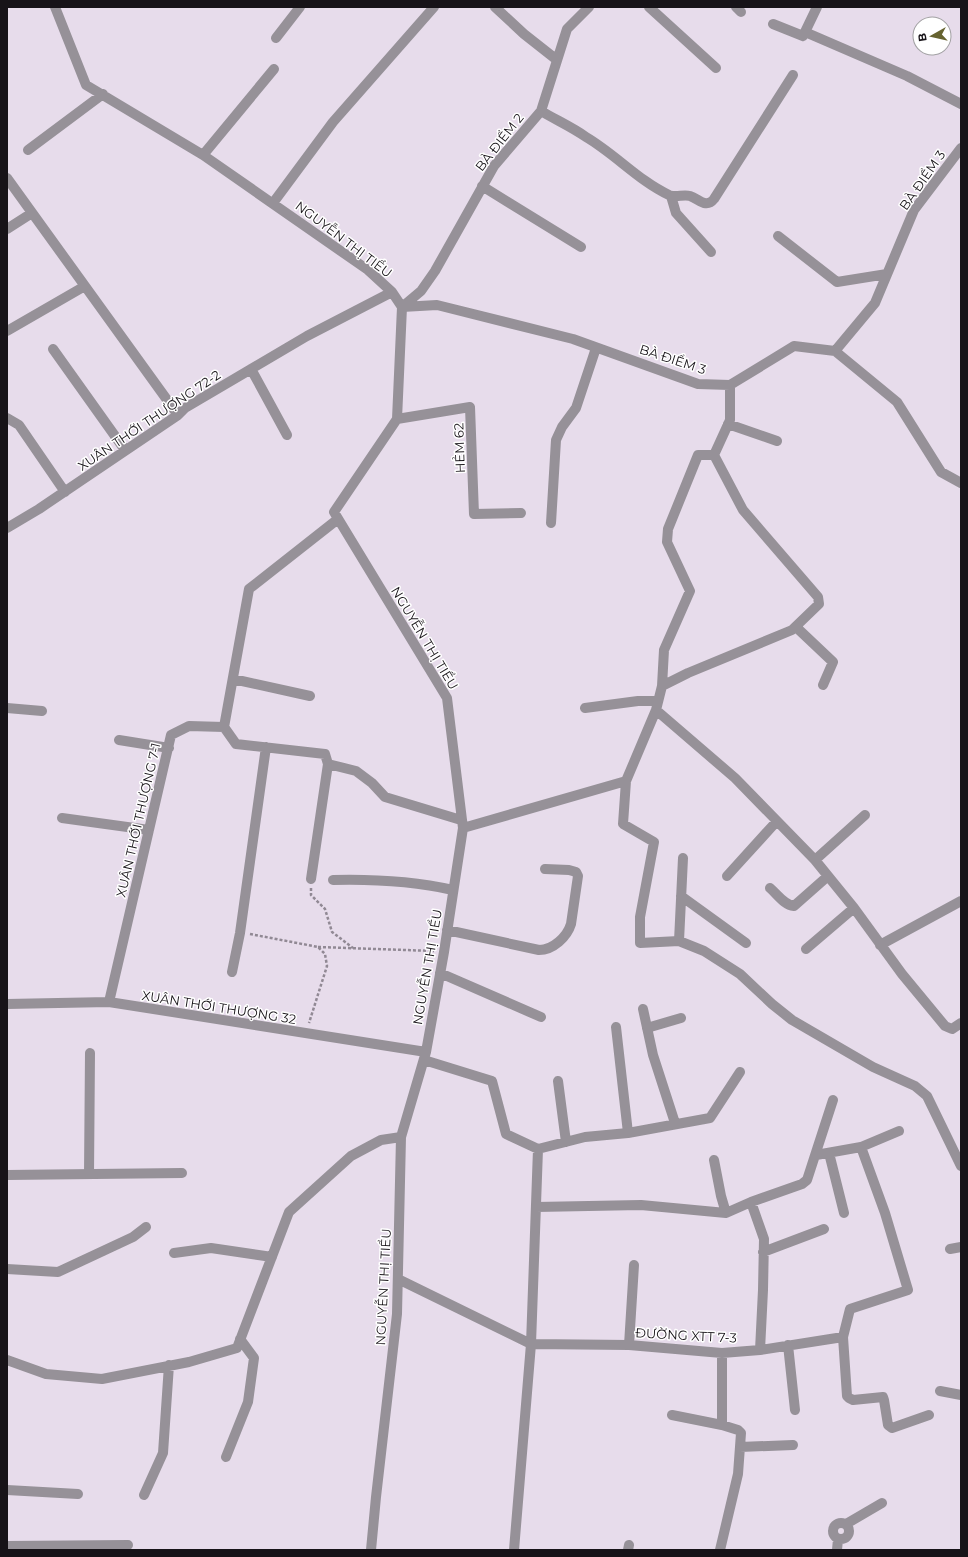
<svg xmlns="http://www.w3.org/2000/svg" width="968" height="1557" font-family="Montserrat,sans-serif">
	<style>
		.lines { fill: none; stroke-linecap: round; stroke-linejoin: round }
		.path { stroke: #918994; stroke-width: 2.5; stroke-dasharray: 3 2; stroke-linecap: butt }
		.minor { stroke: #969198; stroke-width: 10 }
		.labels { text-anchor: middle; dominant-baseline: central; stroke-width: 3; stroke-linejoin: round; paint-order: stroke }
		.street-label { font-size: 13px; fill: #171318; stroke: #fff }
	</style>
	<rect width="100%" height="100%" fill="#e7dceb"/>
	<g class="lines">
		<path class="path" d="M311,888V895L325,909L332,932L353,948
			M250,934L318,947L325,954L327,966L309,1023
			M318,947L434,951"/>
		<path class="minor" d="M55,7L86,85L203,155L368,270L392,292L402,307L397,419L334,512L447,698L463,828L444,952L426,1052L401,1137L397,1314L376,1497L371,1550
			M495,7L524,34L557,60
			M649,7L716,68
			M736,7L741,12
			M817,7L805,32L907,76L961,104
			M773,24L803,36L805,32
			M276,38L300,7
			M541,111C556,120 572,127 586,137C615,154 639,181 669,195C676,198 683,194 690,196C699,199 706,209 714,199L793,75
			M28,150L103,94
			M203,155L274,69
			M7,178L178,415
			M482,186L581,247
			M671,196L676,213L711,252
			M273,203L333,122L434,7
			M7,229L32,213
			M778,236L837,282L887,274
			M402,307L437,305L573,339L698,384L730,385L794,346L835,351
			M402,307L421,291L435,271L494,166L541,111L567,29L589,7
			M7,331L85,286
			M53,349L125,450
			M835,351L875,303L914,210L961,148
			M835,351L897,402L941,472L961,483
			M251,369L287,435
			M7,418L19,425L65,492
			M397,419L470,407L474,514L521,513
			M728,424L777,441
			M714,455L730,420V385
			M551,523L556,440L562,427L576,408L596,348
			M7,528L39,509L178,415L185,408L307,336L392,292
			M796,627L833,662L823,685
			M233,679L310,696
			M662,686L688,673L792,630L819,604L818,597L743,510L714,455
			M7,708L42,711
			M585,708L638,701H657
			M656,710L735,778L815,860L854,908L902,974L945,1026L952,1029L961,1023
			M224,727L236,744L325,754L328,764
			M119,740L169,748
			M626,781L623,824L654,842L640,917V943L679,941L704,951L740,974L772,1004L792,1020L873,1067L915,1086L927,1096L961,1166
			M62,818L149,830
			M463,828L626,781L656,710L662,686L664,650L690,591L667,542L668,529L698,455H714
			M815,860L865,815
			M727,876L777,821
			M311,879L328,764L356,771L372,783L385,797L461,820
			M333,880C374,879 413,881 453,890
			M770,888C777,894 784,905 794,906L828,876
			M681,896L746,943
			M447,930L539,950C553,950 567,937 571,924L578,876L576,872L569,870L545,869
			M679,941L683,858
			M880,945L961,901
			M806,949L854,908
			M232,972L240,933L266,747
			M440,973L541,1017
			M109,1002L171,735L189,726L224,727L249,589L338,519
			M7,1004L109,1002L426,1052
			M643,1009L653,1055L675,1123
			M616,1027L628,1133
			M647,1028L681,1018
			M424,1060L492,1081L506,1134L538,1149L531,1344L514,1550
			M558,1081L566,1142
			M538,1149L585,1137L628,1133L710,1118L740,1072
			M829,1153L844,1213
			M816,1155L861,1147L899,1131
			M714,1160L721,1196L726,1213
			M89,1174L90,1053
			M7,1175L182,1173
			M751,1202L764,1239L763,1290L760,1350
			M536,1207L641,1205L726,1213L751,1202L802,1184L807,1180L833,1100
			M950,1249L961,1247
			M763,1252L824,1229
			M174,1253L211,1248L272,1257
			M7,1269L58,1272L133,1237L146,1227
			M398,1279L531,1344L629,1345L722,1353L760,1350L843,1337L850,1309L908,1290L885,1213L861,1147
			M843,1337L847,1396L849,1398L853,1400L883,1397L884,1400L888,1425L892,1428L929,1415
			M629,1345L634,1265
			M788,1345L795,1410
			M7,1360L46,1374L102,1379L189,1362L237,1348L289,1212L351,1156L381,1140L401,1137
			M940,1391L961,1395
			M672,1415L722,1425
			M740,1447L793,1445
			M226,1457L248,1402L254,1358L240,1339
			M7,1490L78,1494
			M144,1495L163,1453L169,1365
			M833 1531a8 8 0 1 1 16 0a8 8 0 1 1-16 0Z
			M846,1524L882,1503
			M7,1546L128,1545
			M628,1550L629,1545
			M720,1550L738,1474L741,1433L738,1430L722,1425V1353
			M837,1550L838,1539"/>
	</g>
	<g class="labels">
		<g class="street-label">
			<text transform="translate(499 142) rotate(-52)">BÀ ĐIỂM 2</text>
			<text transform="translate(922 180) rotate(-55)">BÀ ĐIỂM 3</text>
			<text transform="translate(344 239) rotate(37)">NGUYỄN THỊ TIỂU</text>
			<text transform="translate(673 359) rotate(18)">BÀ ĐIỂM 3</text>
			<text transform="translate(149 420) rotate(-34)">XUÂN THỚI THƯỢNG 72-2</text>
			<text transform="translate(459 448) rotate(-92)">HẺM 62</text>
			<text transform="translate(425 638) rotate(59)">NGUYỄN THỊ TIỂU</text>
			<text transform="translate(138 820) rotate(-77)">XUÂN THỚI THƯỢNG 7-1</text>
			<text transform="translate(427 967) rotate(-80)">NGUYỄN THỊ TIỂU</text>
			<text transform="translate(219 1007) rotate(9)">XUÂN THỚI THƯỢNG 32</text>
			<text transform="translate(383 1287) rotate(-87)">NGUYỄN THỊ TIỂU</text>
			<text transform="translate(686 1335) rotate(3)">ĐƯỜNG XTT 7-3</text>
		</g>
	</g>
	<rect width="968" height="1557" fill="none" stroke="#171318" stroke-width="16"/>
	<g transform="translate(932 36) rotate(262)"><circle r="19" fill="#ffffff" stroke="#a2a1a3"/>
	<path d="M0-3L7 15L0 10L-7 15Z" fill="#666330"/>
	<text y="-6" font-size="11" font-weight="bold" text-anchor="middle" fill="#171318">B</text>
	</g>
</svg>
